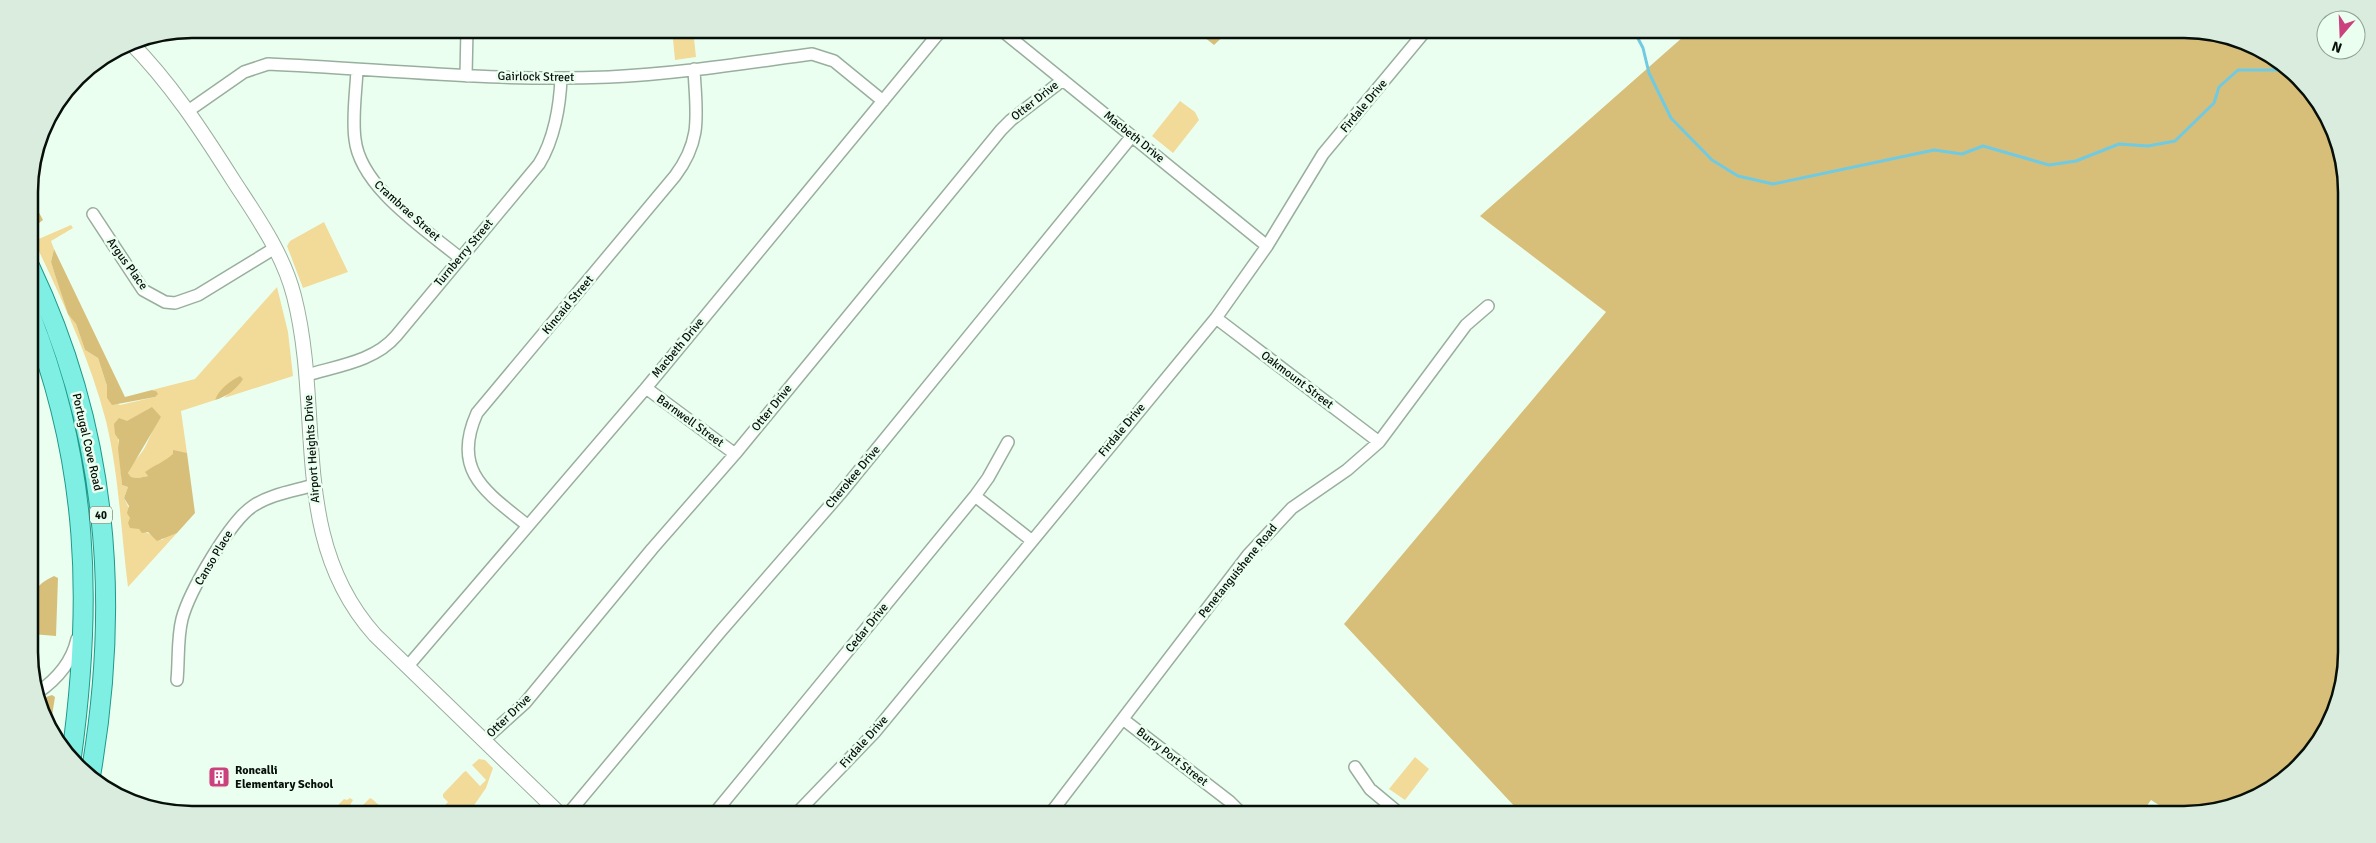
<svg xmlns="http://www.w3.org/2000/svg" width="2376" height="843" font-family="Signika,sans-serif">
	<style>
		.green { fill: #f2da99 }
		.forest { fill: #d7bf7a }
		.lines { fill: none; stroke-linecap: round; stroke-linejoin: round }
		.stream { stroke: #70cae1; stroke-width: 3 }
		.minor-casing { stroke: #99af9e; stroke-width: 14 }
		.tertiary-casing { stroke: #99af9e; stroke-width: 16 }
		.primary-casing { stroke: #1d998a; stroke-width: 21 }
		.minor { stroke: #fff; stroke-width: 11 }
		.tertiary { stroke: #fff; stroke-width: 14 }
		.primary { stroke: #7feee3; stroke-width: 19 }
		.labels { text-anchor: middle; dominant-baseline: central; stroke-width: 5; stroke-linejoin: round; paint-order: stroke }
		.shield { fill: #ebfff0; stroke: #4b574e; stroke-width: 1 }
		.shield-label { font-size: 11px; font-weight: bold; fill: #070f09 }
		.street-label { font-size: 12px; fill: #070f09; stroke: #ebfff0 }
		.poi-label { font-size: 12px; font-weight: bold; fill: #070f09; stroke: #ebfff0; text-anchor: start }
		.rim { fill: none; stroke: #070f09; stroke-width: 2.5 }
	</style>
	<rect width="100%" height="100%" fill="#ebfff0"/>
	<path class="green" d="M672,29H693L696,57L675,60Z
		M1180,101L1195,112L1199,120L1173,153L1152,136Z
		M324,222L348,272L303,288L287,246L290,241Z
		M71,225L73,228L51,241L54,249L51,262L55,275L68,313L76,324L85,350L98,358L107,386V398L120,405L155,397L156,391L152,390L195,379L277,287L288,332L293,376L224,398L231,391L218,395L215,400L181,411L187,453C174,452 169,458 160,464C157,467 151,468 146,472L148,476L138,478L131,477L128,473C131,463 139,457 144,449C150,438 153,427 161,417L118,437L122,485L128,487L124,498L139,529L162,540L169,534L177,533L128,587C121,532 119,475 106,421C90,359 62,299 34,241Z
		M1415,757L1429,769L1405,800L1389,789Z
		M479,759L485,760L493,768L486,788L468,814H437L448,802L443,797V794L464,772L466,771L480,786L486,780L472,765Z
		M350,798L353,800L345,814H338L337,806L344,799L347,800Z
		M370,798L372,799L389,814H358L361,807Z"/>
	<path class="forest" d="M1194,29H1231L1214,45Z
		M1692,29H2185L2237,37L2307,84L2335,129L2346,170L2347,652L2339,704L2320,742L2284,781L2237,806L2195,814H2173L2151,800L2141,814H1524L1517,809L1344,624L1606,312L1480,216Z
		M29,194L43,220L35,226L29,223Z
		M54,249L125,397L152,390L156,391L158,394L155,397L112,405L107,398V386L98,358L85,350L76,324L68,314L55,275L51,262Z
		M240,376L243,379C237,389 226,397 215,400C219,389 230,381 240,376Z
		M152,407L161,417L128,473L131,477L138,478L148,476L145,472C155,465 164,462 173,454V450L187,453L195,513L177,533L157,541L148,532L142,533L139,529L130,528L128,523L130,518L127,513L129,506L124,498L128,487L122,485L118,448L119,440L115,434L114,424L119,418L127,421Z
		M54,576L58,578L56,636L32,634C31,607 25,589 54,576Z
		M52,695L55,697L51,722L40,699Z"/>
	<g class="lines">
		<path class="stream" d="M1633,29L1643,48L1649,73L1671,118L1712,160L1738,176L1773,184L1934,150L1962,154L1983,146L2049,165L2076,161L2119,144L2148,146L2175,141L2214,103L2219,87L2238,70H2279L2304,82"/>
		<g class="minor-casing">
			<path id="minor" d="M1000,29L1267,246
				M357,70C356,92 352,117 355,139C360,187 425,229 460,258
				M466,76L467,29
				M188,111L244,72L268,64C381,69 495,82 609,77C677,74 745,63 812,54L834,61L883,101
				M93,214L143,290L165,302L175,303L198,295L275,248
				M1216,318L1379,442
				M307,375C337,366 375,361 396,336L539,164C554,140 560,106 561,78
				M646,388L735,454
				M975,496L988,478L1008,442
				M527,525C486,492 451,471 477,413L675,176C703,139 696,113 694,69
				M408,666L646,388L938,34L946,29
				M177,680C179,660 177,639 182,619C189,592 230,521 253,506C271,494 294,491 314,485
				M37,693C56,680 72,662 77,639
				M1124,720L1229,801L1242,814
				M484,740L525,703L652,549L735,454L1001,130L1011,120L1063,80
				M1355,767L1370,789L1400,814
				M568,814L720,632L840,494L1132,136
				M714,814L975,496L1031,540
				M796,814L874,733L1216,318L1267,246L1323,154L1427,29
				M1050,814L1248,555L1292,508L1347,470L1379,442L1466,325L1488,306"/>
		</g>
		<g class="tertiary-casing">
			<path id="tertiary" d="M129,41C170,82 202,131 233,180C257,217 283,253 294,296C324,413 288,538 375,635L560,814"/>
		</g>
		<g class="primary-casing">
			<path id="primary" d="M30,267C107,429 121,597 91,773
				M30,314C89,463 93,603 71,760"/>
		</g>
		<use href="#minor" class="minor"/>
		<use href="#tertiary" class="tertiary"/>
		<use href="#primary" class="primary"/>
	</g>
	<defs>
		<g id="building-square" transform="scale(1.125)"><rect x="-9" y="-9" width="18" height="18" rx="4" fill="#ca417e" stroke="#ebfff0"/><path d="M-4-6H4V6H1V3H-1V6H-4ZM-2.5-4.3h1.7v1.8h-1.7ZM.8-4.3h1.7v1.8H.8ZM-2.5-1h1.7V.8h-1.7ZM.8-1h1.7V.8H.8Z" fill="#fff"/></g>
	</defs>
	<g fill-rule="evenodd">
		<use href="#building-square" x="219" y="777"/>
	</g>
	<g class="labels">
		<rect class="shield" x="90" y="506.5" width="22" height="17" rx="4"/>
		<g class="shield-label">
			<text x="101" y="515">40</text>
		</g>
		<g class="street-label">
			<text transform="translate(536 77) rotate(1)">Gairlock Street</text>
			<text transform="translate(1035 101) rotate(-38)">Otter Drive</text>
			<text transform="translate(1364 106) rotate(-50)">Firdale Drive</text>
			<text transform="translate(1134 137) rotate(39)">Macbeth Drive</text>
			<text transform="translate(407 211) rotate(42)">Crambrae Street</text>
			<text transform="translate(464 253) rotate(-50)">Turnberry Street</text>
			<text transform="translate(127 264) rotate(54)">Argus Place</text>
			<text transform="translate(568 305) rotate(-50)">Kincaid Street</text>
			<text transform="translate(678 348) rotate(-50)">Macbeth Drive</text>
			<text transform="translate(1297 380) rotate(37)">Oakmount Street</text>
			<text transform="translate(772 408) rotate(-51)">Otter Drive</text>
			<text transform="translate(690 421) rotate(36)">Barnwell Street</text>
			<text transform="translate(1122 430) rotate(-50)">Firdale Drive</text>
			<text transform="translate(87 442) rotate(77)">Portugal Cove Road</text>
			<text transform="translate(312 449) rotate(-94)">Airport Heights Drive</text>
			<text transform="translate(853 477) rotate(-50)">Cherokee Drive</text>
			<text transform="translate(214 558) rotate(-59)">Canso Place</text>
			<text transform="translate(1238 571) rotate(-51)">Penetanguishene Road</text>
			<text transform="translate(867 628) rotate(-51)">Cedar Drive</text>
			<text transform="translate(509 716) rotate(-44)">Otter Drive</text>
			<text transform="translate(864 742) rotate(-48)">Firdale Drive</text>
			<text transform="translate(1172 757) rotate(38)">Burry Port Street</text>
		</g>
		<g class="poi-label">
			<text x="235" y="770">Roncalli<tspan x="235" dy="14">Elementary School</tspan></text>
		</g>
	</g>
	<path d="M0 0H2376V843H0ZM192 38H2184A154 154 0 0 1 2338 192V652A154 154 0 0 1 2184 806H192A154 154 0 0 1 38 652V192A154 154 0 0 1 192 38Z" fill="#d9ecde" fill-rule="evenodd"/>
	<path class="rim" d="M192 38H2184A154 154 0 0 1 2338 192V652A154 154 0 0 1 2184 806H192A154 154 0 0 1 38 652V192A154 154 0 0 1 192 38Z"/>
	<g transform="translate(2341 35) rotate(199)"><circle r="24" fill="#ebfff0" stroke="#909f94"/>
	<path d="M0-4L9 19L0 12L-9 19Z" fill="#ca417e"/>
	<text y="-8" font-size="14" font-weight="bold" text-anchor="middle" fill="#070f09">N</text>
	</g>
</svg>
